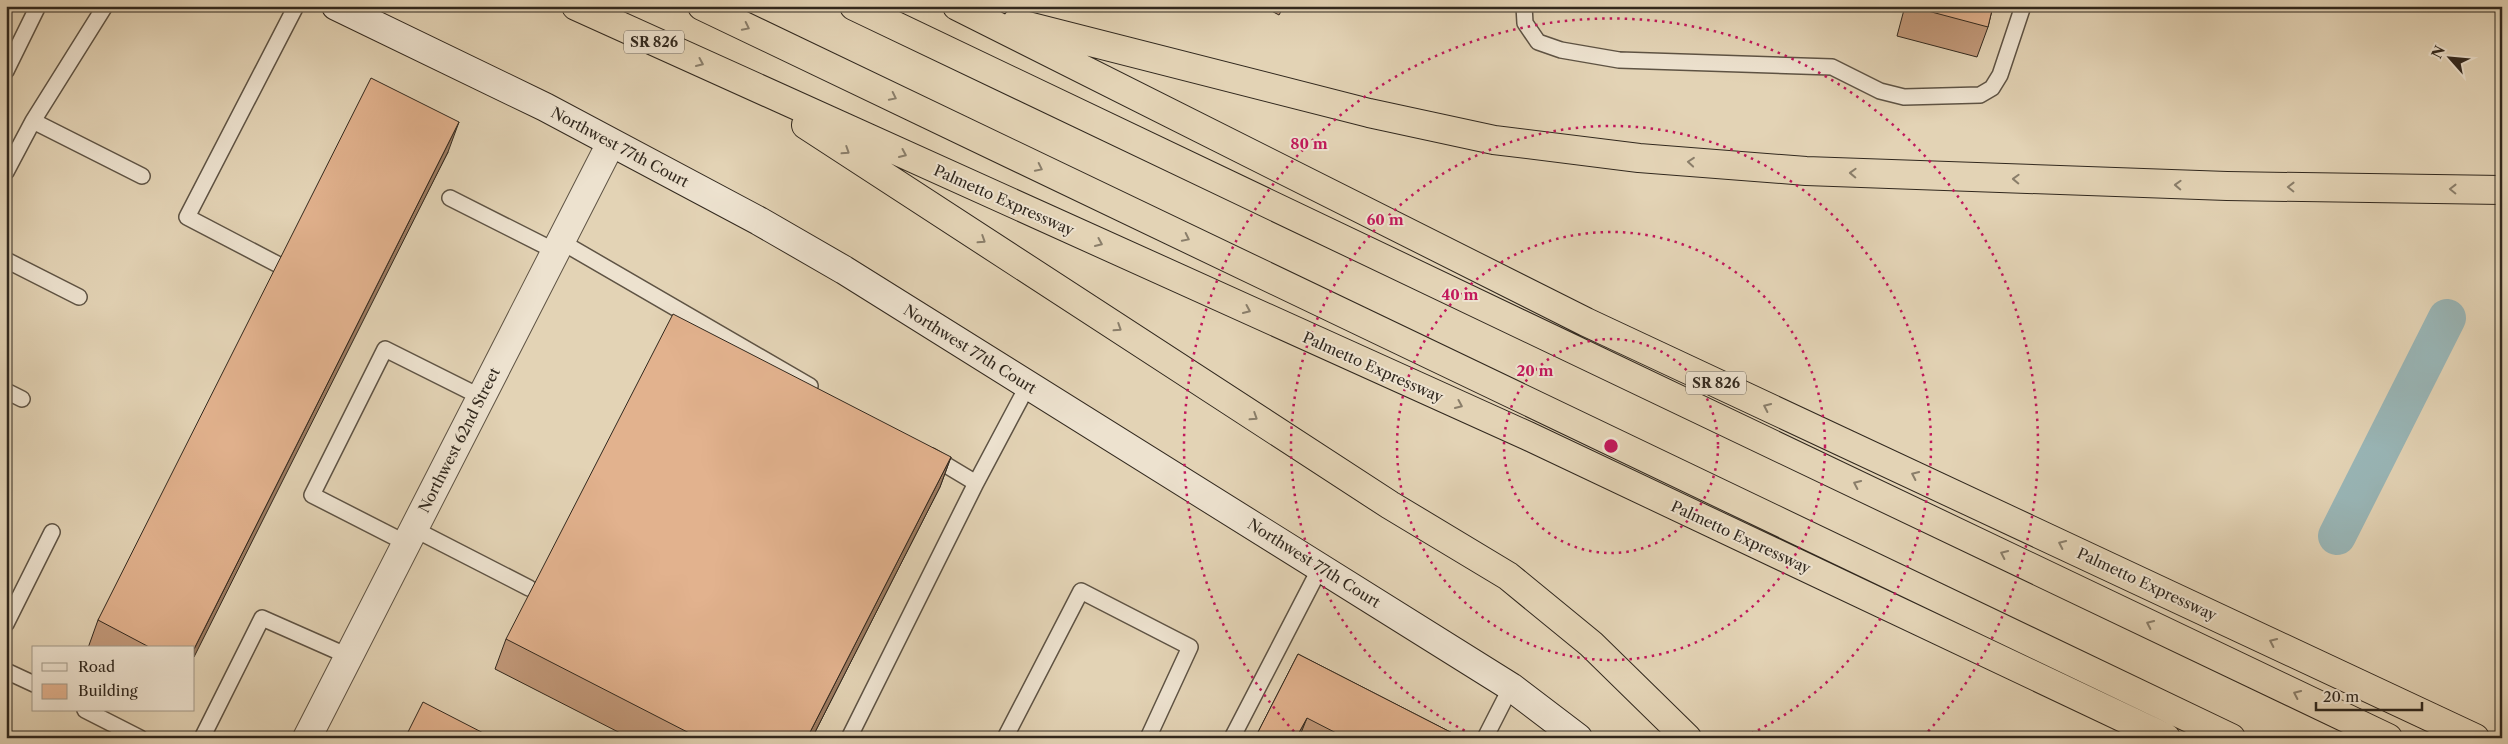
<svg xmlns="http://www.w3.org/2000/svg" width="2508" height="744" font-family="'Libre Caslon Text',serif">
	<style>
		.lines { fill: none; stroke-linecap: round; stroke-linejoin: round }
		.canal { stroke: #99b6b7; stroke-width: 38 }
		.lane-casing { stroke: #5e5344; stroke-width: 18 }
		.street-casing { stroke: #5e5344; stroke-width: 30 }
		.secondary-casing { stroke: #31281e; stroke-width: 30 }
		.highway-casing { stroke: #31281e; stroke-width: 30 }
		.lane { stroke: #ede2cf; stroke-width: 15 }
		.street { stroke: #ede2cf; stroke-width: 28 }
		.secondary { stroke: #ede2cf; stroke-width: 28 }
		.highway { stroke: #e3d3b5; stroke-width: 28 }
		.wall { fill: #c2997a; stroke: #31281e }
		.shaded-wall { fill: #9e7d63; stroke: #31281e }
		.building { fill: #e2b28e; stroke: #31281e }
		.oneway { stroke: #8a7e6a }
		.ring { fill: none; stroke: #c2185b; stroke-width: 2.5; stroke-dasharray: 2.5 5 }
		.labels { text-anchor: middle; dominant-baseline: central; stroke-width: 4; stroke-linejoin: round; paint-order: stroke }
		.shield { fill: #ede2cf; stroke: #696053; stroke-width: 1 }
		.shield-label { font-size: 14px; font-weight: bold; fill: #31281e }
		.street-label { font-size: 15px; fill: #31281e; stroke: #ede2cf }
		.centre { fill: #c2185b; stroke: #ede2cf; stroke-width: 2.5 }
		.ring-label { font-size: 15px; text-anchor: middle; font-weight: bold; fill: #c2185b; stroke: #ede2cf; stroke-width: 4; stroke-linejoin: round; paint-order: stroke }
	</style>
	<rect width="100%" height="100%" fill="#e3d3b5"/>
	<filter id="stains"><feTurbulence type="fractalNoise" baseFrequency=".004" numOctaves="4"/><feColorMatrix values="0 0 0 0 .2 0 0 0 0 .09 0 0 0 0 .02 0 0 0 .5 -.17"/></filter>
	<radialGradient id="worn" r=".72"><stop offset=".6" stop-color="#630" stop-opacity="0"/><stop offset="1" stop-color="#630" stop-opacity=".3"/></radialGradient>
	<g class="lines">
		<path class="canal" d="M2337,536L2447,318"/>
		<g class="lane-casing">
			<path id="lane" d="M105,6L33,121L142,176
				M1524,6L1525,23L1538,42L1561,50L1619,60L1832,67L1880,91L1904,97L1980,95L1992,88L2000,75L2023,6
				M6,71L38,6
				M6,172L33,121
				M450,198L555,251
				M560,241L810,386
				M6,260L79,297
				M277,264L187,217L296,6
				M6,391L22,399
				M931,456L976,483L1028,385
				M414,529L529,588
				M406,543L312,495L385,349L481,397
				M6,624L52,532
				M6,671L34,684
				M85,710L140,738
				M202,738L262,618L348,656
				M849,738L976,483
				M1005,738L1081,591L1190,647L1148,738
				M1232,738L1320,568
				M1485,738L1511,687"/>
		</g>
		<g class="street-casing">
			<path id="street" d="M307,738L611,143"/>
		</g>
		<g class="secondary-casing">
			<path id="secondary" d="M336,6L545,107L759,221L844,270L1511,687L1578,738"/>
		</g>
		<g class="highway-casing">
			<path id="highway" d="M576,6L1528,436L2166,738
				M702,6L2231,738
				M854,6L2388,738
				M957,6L1586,322L2475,738
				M1016,23L1369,113L1494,140L1639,158L1806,171L2227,186L2502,190
				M806,125L1390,505L1508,576L1591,644L1687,738"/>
		</g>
		<use href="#lane" class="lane"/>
		<use href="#street" class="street"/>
		<use href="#secondary" class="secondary"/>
		<use href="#highway" class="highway"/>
	</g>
	<path class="wall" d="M1262,6H1284L1279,15Z
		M1905,6H1993L1988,27L1977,57L1897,36Z
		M448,152L194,648H88L98,620Z
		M951,457L940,487L812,738H630L495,669L506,639Z
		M1298,654L1462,738H1255Z"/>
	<path class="shaded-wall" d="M459,122L448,152L194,657V649Z
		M951,457L940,487L812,738H807Z
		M1307,718L1299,738H1296Z"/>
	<path class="building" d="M1909,6H1993L1988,27Z
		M371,78L459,122L194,649V648H151L98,620Z
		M673,314L951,457L807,738H699L506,639Z
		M1298,654L1462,738H1346L1307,718L1296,738H1255Z
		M423,702L493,738H405Z"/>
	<defs><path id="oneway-chevron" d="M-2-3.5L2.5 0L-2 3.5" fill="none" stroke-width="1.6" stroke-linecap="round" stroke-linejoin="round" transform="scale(1.25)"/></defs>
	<g class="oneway">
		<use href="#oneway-chevron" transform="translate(746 27) rotate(26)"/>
		<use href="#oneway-chevron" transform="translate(700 63) rotate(24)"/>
		<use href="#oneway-chevron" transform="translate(893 97) rotate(26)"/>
		<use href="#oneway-chevron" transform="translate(846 151) rotate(33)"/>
		<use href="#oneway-chevron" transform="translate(903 154) rotate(24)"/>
		<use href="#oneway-chevron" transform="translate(1691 162) rotate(-175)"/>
		<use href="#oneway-chevron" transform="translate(1039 168) rotate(26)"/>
		<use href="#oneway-chevron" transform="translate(1853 173) rotate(-178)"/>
		<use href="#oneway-chevron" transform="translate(2016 179) rotate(-178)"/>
		<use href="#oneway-chevron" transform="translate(2178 185) rotate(-178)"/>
		<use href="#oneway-chevron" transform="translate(2291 187) rotate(-179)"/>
		<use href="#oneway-chevron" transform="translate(2453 189) rotate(-179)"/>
		<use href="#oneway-chevron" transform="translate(1186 238) rotate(26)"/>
		<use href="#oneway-chevron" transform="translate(982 240) rotate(33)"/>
		<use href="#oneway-chevron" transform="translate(1099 243) rotate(24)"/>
		<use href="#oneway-chevron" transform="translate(1247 310) rotate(24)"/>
		<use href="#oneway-chevron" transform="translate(1118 328) rotate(33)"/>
		<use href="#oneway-chevron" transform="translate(1459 405) rotate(24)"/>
		<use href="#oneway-chevron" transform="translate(1767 407) rotate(-155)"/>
		<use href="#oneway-chevron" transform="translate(1254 417) rotate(33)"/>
		<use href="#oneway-chevron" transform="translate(1915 475) rotate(-155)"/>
		<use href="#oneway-chevron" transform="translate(1857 484) rotate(-155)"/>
		<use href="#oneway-chevron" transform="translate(2062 544) rotate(-155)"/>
		<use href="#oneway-chevron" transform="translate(2004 554) rotate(-155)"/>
		<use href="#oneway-chevron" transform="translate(2150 624) rotate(-155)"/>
		<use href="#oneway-chevron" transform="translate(2273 642) rotate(-155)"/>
		<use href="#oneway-chevron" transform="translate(2297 694) rotate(-155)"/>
	</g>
	<g class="ring">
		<circle cx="1611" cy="446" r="107"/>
		<circle cx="1611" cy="446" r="214"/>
		<path d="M1478 737A320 320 0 1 1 1744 737"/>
		<path d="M1299 737A427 427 0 1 1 1923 737"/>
	</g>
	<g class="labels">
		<g class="shield">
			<rect x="624" y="30.5" width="60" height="23" rx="4"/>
			<rect x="1686" y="371.5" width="60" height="23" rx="4"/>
		</g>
		<g class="shield-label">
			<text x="654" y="42">SR 826</text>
			<text x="1716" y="383">SR 826</text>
		</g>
		<g class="street-label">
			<text transform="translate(620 147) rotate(28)">Northwest 77th Court</text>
			<text transform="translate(1004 200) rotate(24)">Palmetto Expressway</text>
			<text transform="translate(970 349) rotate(32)">Northwest 77th Court</text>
			<text transform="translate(1373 367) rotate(24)">Palmetto Expressway</text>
			<text transform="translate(459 440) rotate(-63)">Northwest 62nd Street</text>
			<text transform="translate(1741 537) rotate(25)">Palmetto Expressway</text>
			<text transform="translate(1314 563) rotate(32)">Northwest 77th Court</text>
			<text transform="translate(2147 584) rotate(25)">Palmetto Expressway</text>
		</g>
	</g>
	<circle cx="1611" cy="446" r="8" class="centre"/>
	<g class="ring-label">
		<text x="1309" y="149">80 m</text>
		<text x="1385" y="225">60 m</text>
		<text x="1460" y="300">40 m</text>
		<text x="1535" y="376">20 m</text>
	</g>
	<rect width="2508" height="744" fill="none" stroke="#e3d3b5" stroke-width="25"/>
	<rect x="8" y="8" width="2493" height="729" fill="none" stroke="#31281e" stroke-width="2.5"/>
	<rect x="12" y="12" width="2483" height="719" fill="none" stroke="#31281e"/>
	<rect x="32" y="646" width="162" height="65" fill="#ede2cf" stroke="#a29888"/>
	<rect x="42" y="663" width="25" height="8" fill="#ede2cf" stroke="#a29888"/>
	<text x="78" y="672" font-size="15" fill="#31281e">Road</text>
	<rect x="42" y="684" width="25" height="15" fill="#e2b28e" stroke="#a29888"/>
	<text x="78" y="696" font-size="15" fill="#31281e">Building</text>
	<g transform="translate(2450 58) rotate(297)" stroke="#ede2cf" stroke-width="4" paint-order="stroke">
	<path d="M0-4L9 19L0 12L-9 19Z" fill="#31281e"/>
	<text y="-8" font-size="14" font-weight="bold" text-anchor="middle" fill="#31281e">N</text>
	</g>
	<path d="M2316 702v8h106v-8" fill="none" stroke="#31281e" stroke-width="2.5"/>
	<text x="2323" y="702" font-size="15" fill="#31281e" stroke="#ede2cf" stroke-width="4" paint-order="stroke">20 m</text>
	<rect width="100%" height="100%" filter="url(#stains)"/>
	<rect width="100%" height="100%" fill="url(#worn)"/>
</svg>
